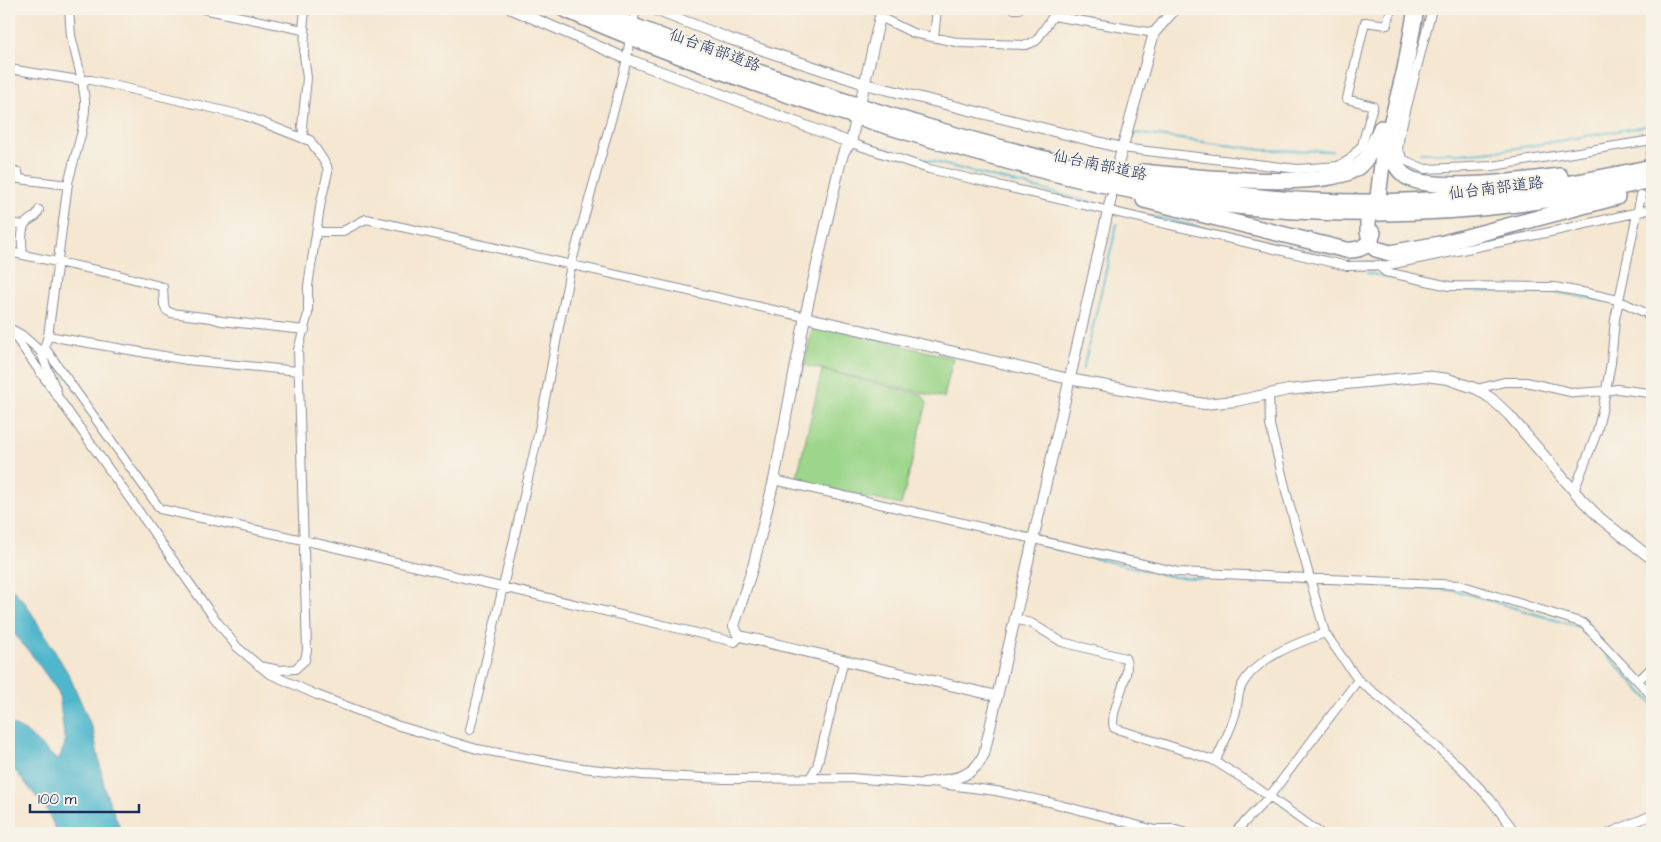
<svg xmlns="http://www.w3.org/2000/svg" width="1661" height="842" font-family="'Architects Daughter','Klee One',sans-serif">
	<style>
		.green { fill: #9cd68a; stroke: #5c8274 }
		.water { fill: #4fb7cd; stroke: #357396 }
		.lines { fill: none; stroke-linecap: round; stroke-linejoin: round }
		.stream { stroke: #4fb7cd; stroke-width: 2 }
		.minor-casing { stroke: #888b98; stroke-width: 10 }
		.tertiary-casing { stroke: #888b98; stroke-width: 12 }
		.motorway-casing { stroke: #888b98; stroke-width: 18 }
		.minor { stroke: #fff; stroke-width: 8 }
		.tertiary { stroke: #fff; stroke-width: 10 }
		.motorway { stroke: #fff; stroke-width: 15 }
		.labels { text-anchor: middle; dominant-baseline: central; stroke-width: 4; stroke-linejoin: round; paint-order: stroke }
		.street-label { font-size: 16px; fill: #1b2f5e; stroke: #f7f3e8 }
	</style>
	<rect width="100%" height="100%" fill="#f7f3e8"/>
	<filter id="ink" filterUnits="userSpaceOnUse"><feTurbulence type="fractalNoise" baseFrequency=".02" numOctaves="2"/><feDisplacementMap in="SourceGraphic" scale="10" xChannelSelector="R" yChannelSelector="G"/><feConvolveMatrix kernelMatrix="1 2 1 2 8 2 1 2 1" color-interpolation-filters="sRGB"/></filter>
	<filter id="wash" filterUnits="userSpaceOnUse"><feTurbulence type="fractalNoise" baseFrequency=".0096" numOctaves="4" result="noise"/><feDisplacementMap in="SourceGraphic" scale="20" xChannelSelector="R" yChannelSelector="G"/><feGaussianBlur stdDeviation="1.12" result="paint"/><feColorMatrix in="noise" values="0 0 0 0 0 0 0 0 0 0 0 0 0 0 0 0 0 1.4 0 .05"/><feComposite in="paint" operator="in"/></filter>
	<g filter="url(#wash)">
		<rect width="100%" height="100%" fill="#f5e7d1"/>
		<path class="green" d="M814,324L953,358L944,398L804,365Z
			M822,370L922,395L927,403L901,505L796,481Z"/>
		<path class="water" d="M9,585L26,604L69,675L93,730L105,791L122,833H57L48,811L9,763V723L25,731L58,761L65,744L59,693L32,655L9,628Z"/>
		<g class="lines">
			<path class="stream" d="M1133,138L1135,133L1263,150L1332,151
				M862,139L863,141L888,150L1094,203
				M1420,153H1471L1505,150L1652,125
				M1136,213L1331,257
				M1367,273L1454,291L1553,292L1604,301
				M1643,316L1652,321
				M1083,369L1117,224
				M1042,546L1174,577L1309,583
				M1313,583L1454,590L1582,628L1652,703"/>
		</g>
	</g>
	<g filter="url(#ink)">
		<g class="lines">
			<g class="minor-casing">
				<path id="minor" d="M203,9L303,30
					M1014,9H1019
					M1432,9L1400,134L1398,150L1404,160L1425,169L1493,166L1652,140
					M880,17L913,33L961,43L1026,45L1036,41L1053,16L1154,33
					M634,19L636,9
					M934,37L937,9
					M9,69L79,80H91L246,116L307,140
					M851,143L929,169L1347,266L1389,265L1555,231L1652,209
					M1122,148L1298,169L1338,166L1349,160L1362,145L1373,106L1347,99L1365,22L1387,25L1391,9
					M1650,158L1652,147
					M18,172L19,179L68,185
					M9,223L24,225
					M317,232H341L366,219L805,317
					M9,252L115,274L163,287L164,305L166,310L171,313L211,318L221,321L305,330
					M23,255C22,246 20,230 26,223C28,220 33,218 36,216L39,210
					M1377,265L1386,272L1449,286L1554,287L1587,293L1618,300L1652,316
					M9,328L212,615L237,647L268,673L317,695L396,725L477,749L583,768L642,775L724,779L851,778L927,784
					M11,329L22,335L40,351L57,392
					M48,336L187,360L298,371
					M45,348L160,509L303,540L735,642L740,636
					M42,354L48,336L68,183L82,131L85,111V100L82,80L71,36L69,9
					M1477,389L1504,382H1526L1575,393L1606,391L1617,389L1649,393L1652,396
					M1269,394L1270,425L1288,499L1325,633L1358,680L1387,703L1461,768L1490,799L1516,833
					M774,480L1178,572L1460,585L1583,623L1652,696
					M1574,491L1597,432L1602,411L1611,363L1615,319L1641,195
					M1014,619L1031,623L1062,642L1125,658C1134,674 1108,710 1114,728L1213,760L1217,758C1223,744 1231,729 1235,715C1238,705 1237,694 1242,685C1257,657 1297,643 1325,633
					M259,666L280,670L295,669L305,660L307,650L298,350L308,314V286L321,201L328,172L327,166L310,140L304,137L302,126L307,78L304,55L305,30H303L305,9
					M1638,681L1652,667
					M470,730L538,435L571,265L616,102L627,59L629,43
					M1213,760L1253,785L1320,833
					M810,778L817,766L844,660
					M941,784L996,791L1049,802L1166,833
					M1159,829H1172L1187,833
					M1234,833L1269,797L1358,680
					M1609,833L1652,815"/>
			</g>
			<g class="tertiary-casing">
				<path id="tertiary" d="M512,9L627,59L851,143
					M653,9L730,39L865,84L1122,148
					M861,99L880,17L879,9
					M855,123L851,143L844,151L840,164L805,317L774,480L754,563L734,626L737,633L740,636L997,696
					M1118,164L1154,33L1175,9
					M805,317L1069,379L1204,404L1236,401L1288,390L1425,376L1448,379L1477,389L1492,399L1509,415L1581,499L1601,519L1652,559
					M924,783C949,779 972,781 984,754L1111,198"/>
			</g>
			<g class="motorway-casing">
				<path id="motorway" d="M564,9C669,55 777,93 887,126C985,156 1085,185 1188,200C1346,223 1496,216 1652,180
					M591,9C702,54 814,93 928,127C1054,164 1182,195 1315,201C1431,206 1540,192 1652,167
					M1389,129C1388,148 1390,162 1404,175C1426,194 1531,180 1560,176
					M1143,172C1185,176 1329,192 1358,167C1370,157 1375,142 1381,128
					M1378,197L1383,156L1405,69L1416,9
					M1144,200L1346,250C1359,251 1370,246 1373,233
					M1368,221V232L1372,246L1376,249L1390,253L1440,244L1617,197"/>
			</g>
			<use href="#minor" class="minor"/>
			<use href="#tertiary" class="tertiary"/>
			<use href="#motorway" class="motorway"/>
		</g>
	</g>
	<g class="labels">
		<g class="street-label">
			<text transform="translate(715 50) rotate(20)">仙台南部道路</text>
			<text transform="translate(1100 165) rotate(12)">仙台南部道路</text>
			<text transform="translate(1496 188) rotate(-7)">仙台南部道路</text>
		</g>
	</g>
	<rect width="1661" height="842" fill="none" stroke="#f7f3e8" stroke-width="30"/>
	<path d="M30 804v8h109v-8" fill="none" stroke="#1b2f5e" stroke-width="2.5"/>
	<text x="38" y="804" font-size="15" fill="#1b2f5e" stroke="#f7f3e8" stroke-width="4" paint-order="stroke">100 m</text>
</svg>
